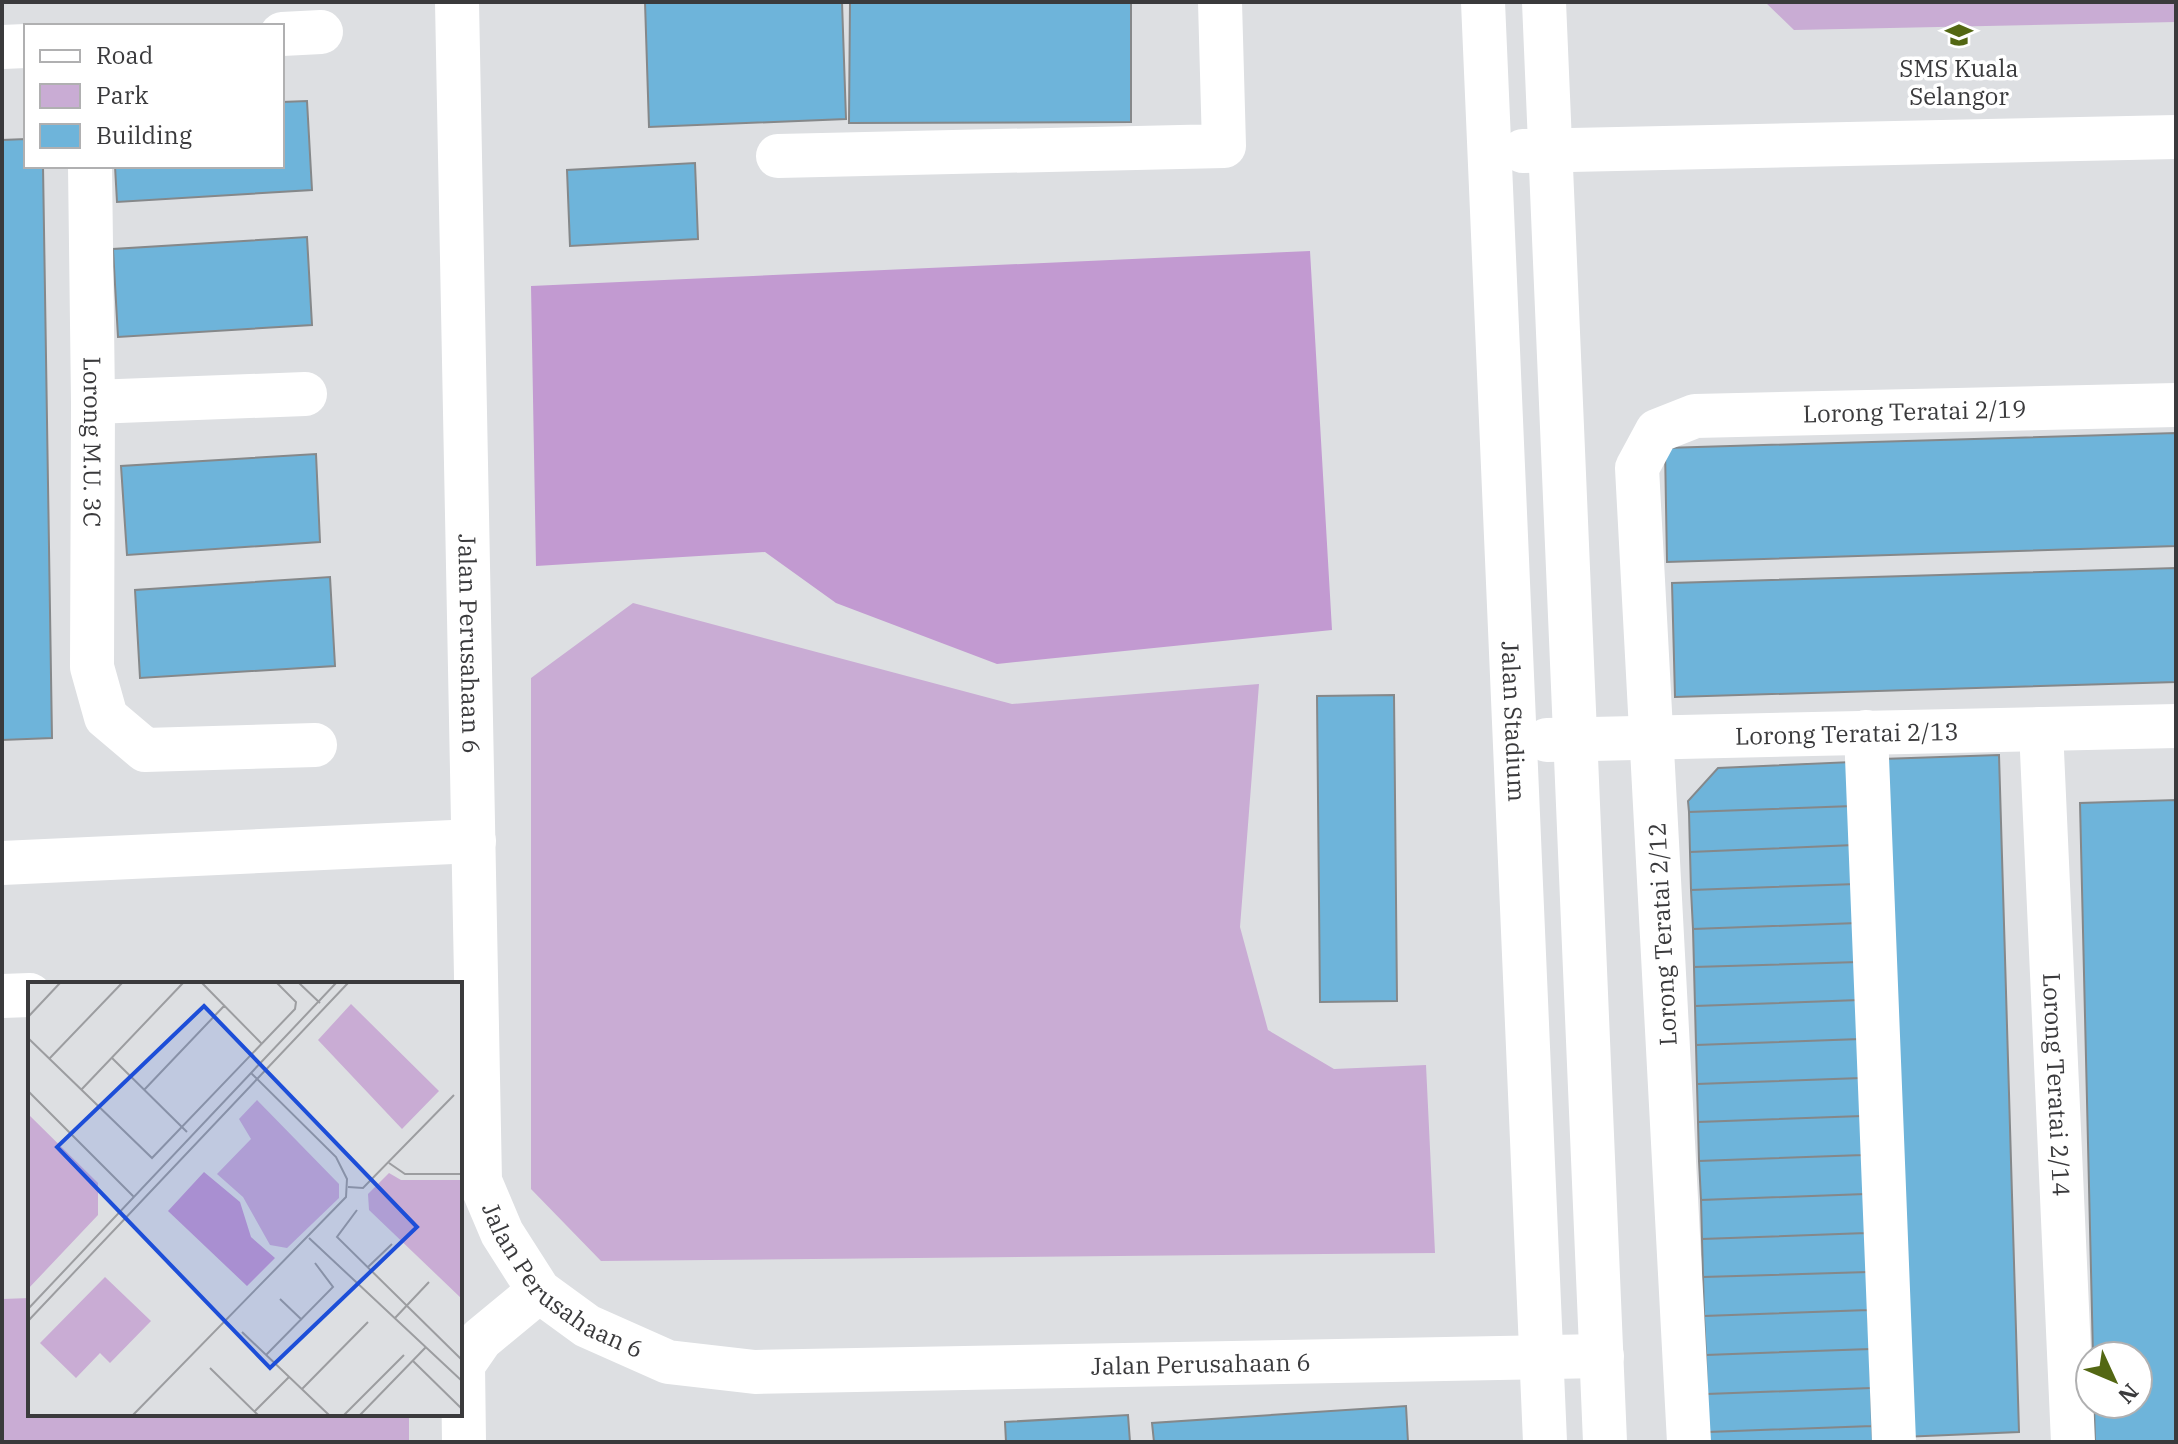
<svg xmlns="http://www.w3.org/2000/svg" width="2178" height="1444" font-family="'IBM Plex Serif',serif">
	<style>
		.green { fill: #c9acd4 }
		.forest { fill: #c29ad1 }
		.building { fill: #6eb4da; stroke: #85888a; stroke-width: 2 }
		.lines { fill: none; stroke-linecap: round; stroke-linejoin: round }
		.minor { stroke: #fff; stroke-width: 44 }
		.labels { text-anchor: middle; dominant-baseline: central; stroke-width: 7; stroke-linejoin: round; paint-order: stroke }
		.poi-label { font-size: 24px; fill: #3a3a3c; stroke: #fff }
		.street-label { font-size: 24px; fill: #3a3a3c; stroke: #fff }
		.inset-road { fill: none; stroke: #9c9da0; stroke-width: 2 }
		.view { fill: #1d4ed8; fill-opacity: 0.15; stroke: #1d4ed8; stroke-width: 4 }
		.inset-edge { fill: none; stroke: #3a3a3c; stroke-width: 4 }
	</style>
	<rect width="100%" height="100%" fill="#dddfe2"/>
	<path class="green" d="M1765,2H2176V22L1794,30Z
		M633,603L1012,704L1259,684L1240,927L1268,1030L1334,1069L1426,1065L1435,1253L601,1261L531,1189V678Z
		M30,1298V1414H409V1442H2V1299Z"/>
	<path class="forest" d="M1310,251L1332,630L997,664L836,603L765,552L536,566L531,286Z"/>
	<path class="building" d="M645,2H842L846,119L649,127Z
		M850,2H1131V122L849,123Z
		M307,101L312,190L117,202L115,166H282V102Z
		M26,139V166H43L52,738L2,740V140Z
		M695,163L698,239L570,246L567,170Z
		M307,237L312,325L118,337L113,249Z
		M2176,433V546L1667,562L1665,448Z
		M316,454L320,542L127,555L121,466Z
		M2176,568V682L1675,697L1672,583Z
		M330,577L335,666L140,678L135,590Z
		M1394,695L1397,1001L1320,1002L1317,696Z
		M1999,755L2019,1432L1902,1437L1882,759Z
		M1852,762L1853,806L1689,812L1688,801L1718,768Z
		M2176,800V1442H2095L2094,1404H2138V1356H2093L2080,803Z
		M1853,806L1854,845L1690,852L1689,812Z
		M1854,845L1856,884L1691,890L1690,852Z
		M1856,884L1857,923L1693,929L1691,890Z
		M1857,923L1858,962L1694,967L1693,929Z
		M1858,962L1859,1000L1695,1006L1694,967Z
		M1859,1000L1860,1039L1696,1045L1695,1006Z
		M1860,1039L1861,1078L1697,1084L1696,1045Z
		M1861,1078L1862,1116L1698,1122L1697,1084Z
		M1862,1116L1863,1155L1699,1161L1698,1122Z
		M1863,1155L1865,1194L1701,1200L1699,1161Z
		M1865,1194L1866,1233L1702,1239L1701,1200Z
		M1866,1233L1868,1272L1703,1277L1702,1239Z
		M1868,1272V1310L1704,1316L1703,1277Z
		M1868,1310L1870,1349L1706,1355L1704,1316Z
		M1870,1349L1871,1388L1707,1394L1706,1355Z
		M1871,1388L1872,1426L1708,1432L1707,1394Z
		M1406,1406L1408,1442H1154L1152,1423Z
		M1128,1415L1130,1442H1006L1005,1422Z
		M1872,1426L1873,1442H1708V1432Z"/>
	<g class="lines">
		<g class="minor">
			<path id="s1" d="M457,2L480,1181L502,1233L539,1291L587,1326L668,1362L755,1372L1602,1356"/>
			<path id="s2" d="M1483,2L1545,1442"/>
			<path d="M1544,2L1605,1442"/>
			<path d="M282,34L321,32"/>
			<path d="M2,47L26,46"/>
			<path d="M1523,151L2176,137"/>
			<path d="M778,156L1224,146L1220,2"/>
			<path id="s3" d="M90,166L93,402L92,667L106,717L145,750L315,745"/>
			<path d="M93,402L305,394"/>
			<path id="s4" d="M2041,729L2073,1442"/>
			<path d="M1866,732L1894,1442"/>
			<path id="s5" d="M1547,740L2176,726"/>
			<path d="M2,863L474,841"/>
			<path d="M2,996L30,995"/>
			<path d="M464,1442L463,1365L481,1339L539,1291"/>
			<path id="s6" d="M1689,1442L1637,468L1657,431L1695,416L2176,405"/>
		</g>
	</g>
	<defs>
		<g id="school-bare" transform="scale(2.16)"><path d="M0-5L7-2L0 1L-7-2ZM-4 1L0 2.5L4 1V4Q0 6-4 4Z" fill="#536713" stroke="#fff" stroke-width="2.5" paint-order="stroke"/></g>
	</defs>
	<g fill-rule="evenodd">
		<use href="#school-bare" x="1959" y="35"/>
	</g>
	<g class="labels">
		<g class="poi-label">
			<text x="1959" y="68">SMS Kuala<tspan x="1959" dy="28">Selangor</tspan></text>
		</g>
		<g class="street-label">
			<text stroke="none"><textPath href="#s6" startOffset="1278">Lorong Teratai 2/19</textPath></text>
			<text stroke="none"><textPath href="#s3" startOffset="276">Lorong M.U. 3C</textPath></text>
			<text stroke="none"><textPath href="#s1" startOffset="642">Jalan Perusahaan 6</textPath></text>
			<text stroke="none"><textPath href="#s2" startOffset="720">Jalan Stadium</textPath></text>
			<text stroke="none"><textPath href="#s5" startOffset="300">Lorong Teratai 2/13</textPath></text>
			<text transform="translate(1662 934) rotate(-93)">Lorong Teratai 2/12</text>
			<text stroke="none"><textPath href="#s4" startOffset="356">Lorong Teratai 2/14</textPath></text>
			<text stroke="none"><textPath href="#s1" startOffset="1314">Jalan Perusahaan 6</textPath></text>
			<text stroke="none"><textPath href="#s1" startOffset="1986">Jalan Perusahaan 6</textPath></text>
		</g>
	</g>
	<g transform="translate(28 982)">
		<rect width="434" height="434" fill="#dddfe2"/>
		<path d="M323,22L411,109L374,147L290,58ZM229,118L311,202V216L259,266L242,263L215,215L189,192L223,157L211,137ZM0,132L70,201V233L0,307ZM361,191L373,198H434V317L341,228L340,212ZM77,295L123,339L82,381L72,371L48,396L12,361Z" fill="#c9acd4"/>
		<path d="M176,190L212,220L223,255L247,276L219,304L140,229Z" fill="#c29ad1"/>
		<path class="inset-road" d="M174,1L234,62M271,1L292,21M0,35L32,1M0,56L124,176L267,27L268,20L249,1M84,76L159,150M21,77L94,1M53,108L155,1M116,108L196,24M0,109L106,215M361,181L377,192H434M320,205L335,206L426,113M329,228L309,255L434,378M281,256L434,399M340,285L364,262M252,317L274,338M0,327L308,1M367,336L401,300M0,339L320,1M214,350L301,433M238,373L305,305L287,281M385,379L434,427M182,386L230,433M274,407L340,340M226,430L261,395M105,433L318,215L319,197L308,175L223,91M316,433L376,373M332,433L398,365"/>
		<path class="view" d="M176,24L389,245L242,386L29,165Z"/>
		<rect width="434" height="434" class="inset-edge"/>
	</g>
	<rect width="2178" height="1444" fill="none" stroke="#3a3a3c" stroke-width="8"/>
	<rect x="24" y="24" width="260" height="144" fill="#ffffff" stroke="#b0b0b1" stroke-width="2"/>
	<rect x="40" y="50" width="40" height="12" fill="#ffffff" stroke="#b0b0b1" stroke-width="2"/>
	<text x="96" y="64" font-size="24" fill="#3a3a3c">Road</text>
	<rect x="40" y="84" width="40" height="24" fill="#c9acd4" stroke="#b0b0b1" stroke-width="2"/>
	<text x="96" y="104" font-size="24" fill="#3a3a3c">Park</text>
	<rect x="40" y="124" width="40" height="24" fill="#6eb4da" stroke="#b0b0b1" stroke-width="2"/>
	<text x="96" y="144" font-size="24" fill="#3a3a3c">Building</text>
	<g transform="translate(2114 1380) rotate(134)"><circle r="38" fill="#ffffff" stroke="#b0b0b1" stroke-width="2"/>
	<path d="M0-6L14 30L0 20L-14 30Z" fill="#536713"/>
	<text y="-12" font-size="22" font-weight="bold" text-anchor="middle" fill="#3a3a3c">N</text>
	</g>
</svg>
